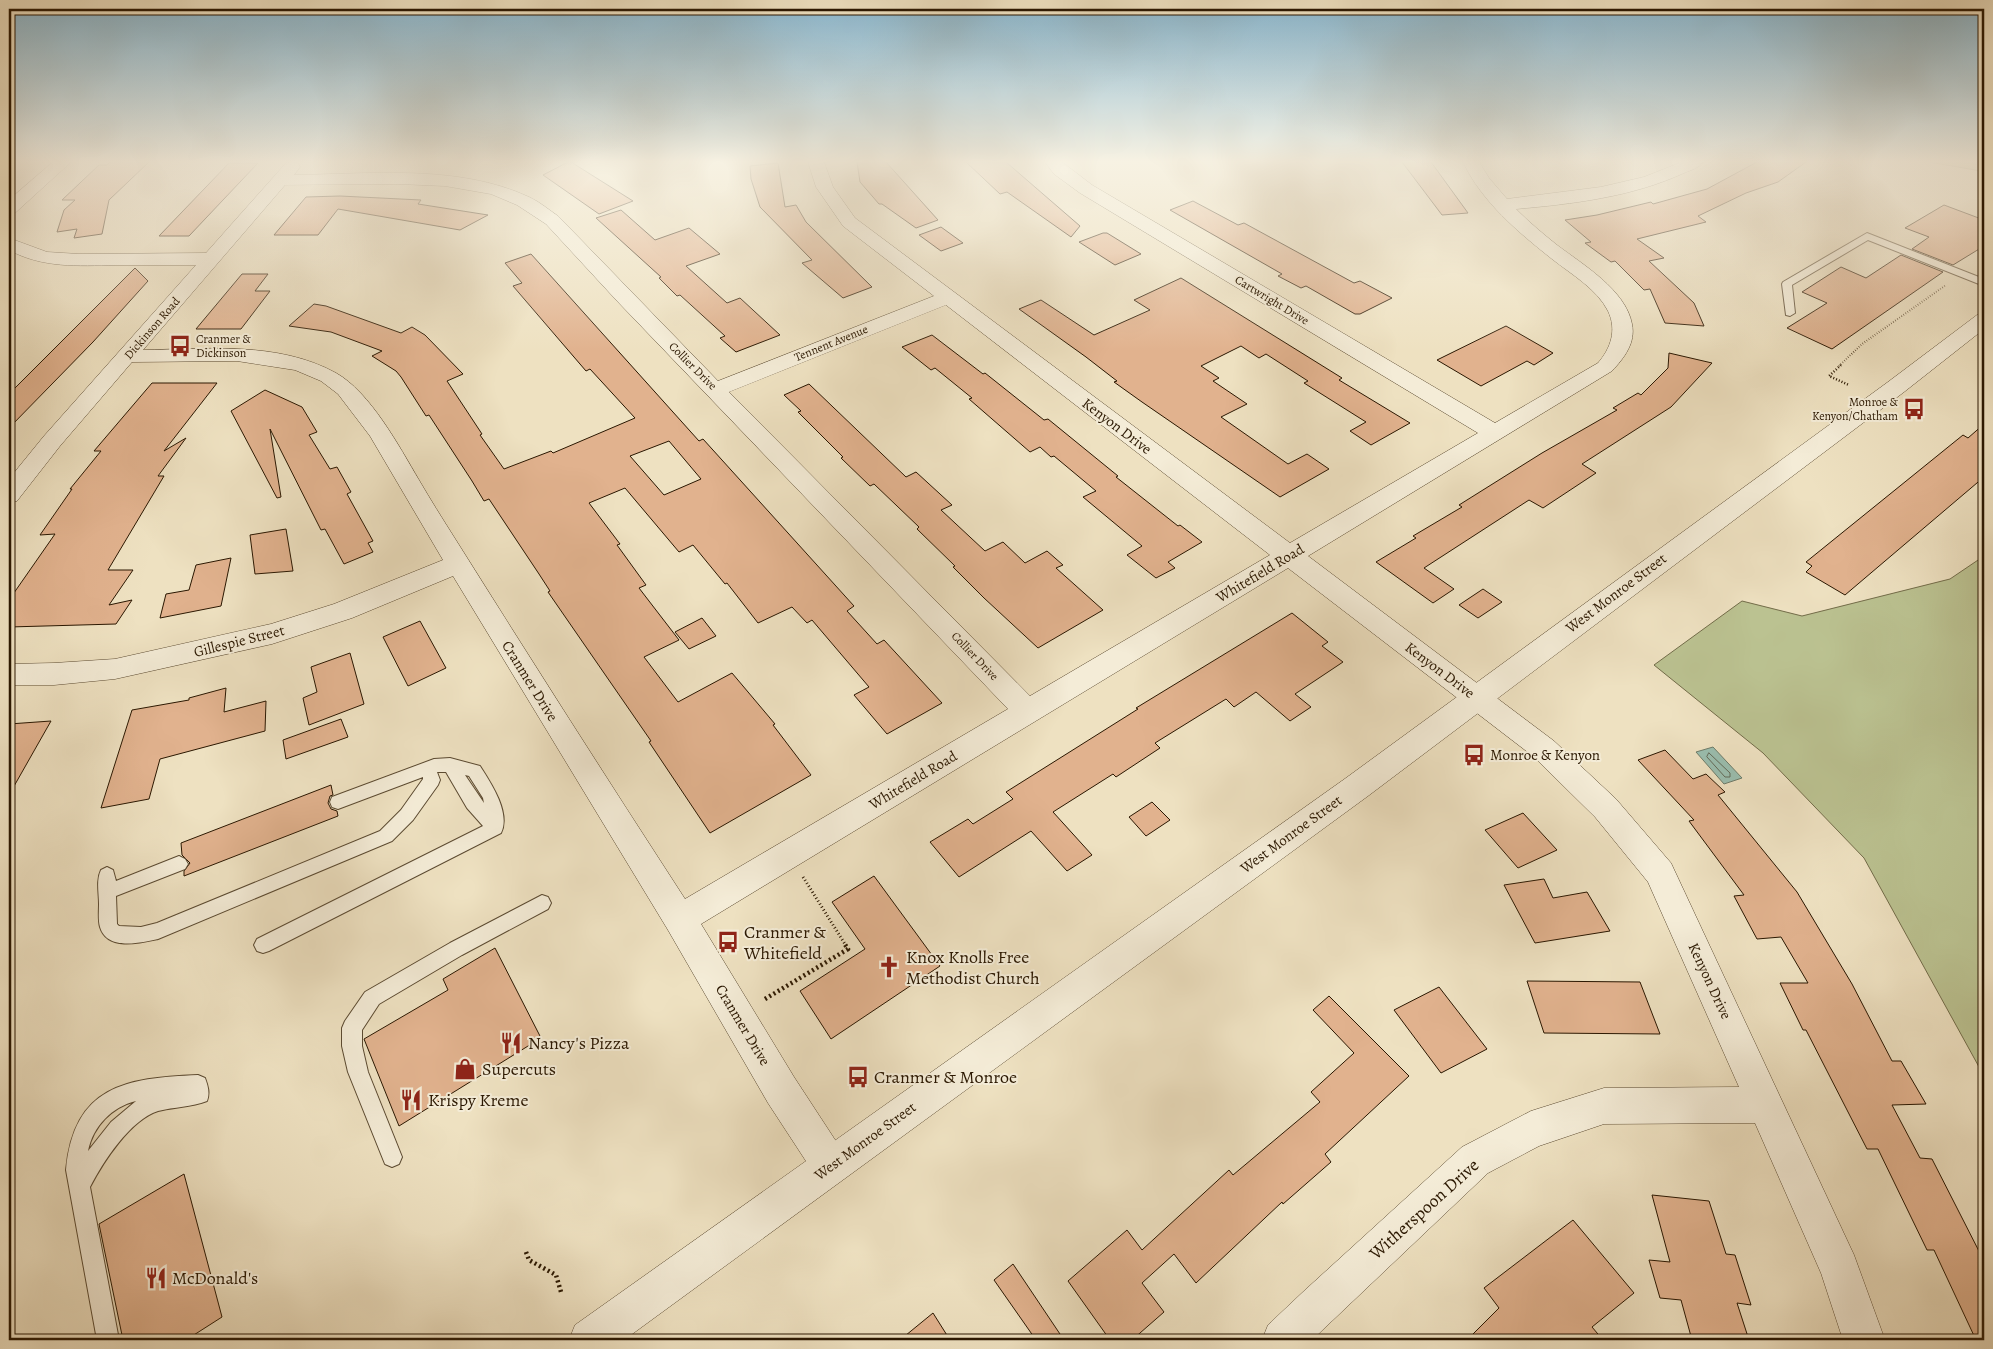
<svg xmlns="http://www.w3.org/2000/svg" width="1993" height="1349" font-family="Alegreya,serif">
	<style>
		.green { fill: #bbc291; stroke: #726c49 }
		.water { fill: #9abeaf; stroke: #6d7b69 }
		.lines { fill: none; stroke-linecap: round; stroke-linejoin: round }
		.shore { stroke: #626a58; stroke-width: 1 }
		.stream { stroke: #6d7b69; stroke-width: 5 }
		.building { fill: #e1b28e; stroke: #2a1701; fill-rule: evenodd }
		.service-casing { stroke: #5b4a31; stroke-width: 2 }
		.minor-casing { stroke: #5b4a31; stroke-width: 1 }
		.tertiary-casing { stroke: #5b4a31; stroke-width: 1 }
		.path-far3 { stroke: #2a1701; stroke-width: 2; stroke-dasharray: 0.5 2; stroke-linecap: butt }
		.path-far2 { stroke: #2a1701; stroke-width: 2.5; stroke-dasharray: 1 2; stroke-linecap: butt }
		.path-far1 { stroke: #2a1701; stroke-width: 3; stroke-dasharray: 1 2.5; stroke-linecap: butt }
		.path { stroke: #2a1701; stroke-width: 4.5; stroke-dasharray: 2 3; stroke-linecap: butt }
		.service { fill: #f4ecd7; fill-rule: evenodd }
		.minor { fill: #f4ecd7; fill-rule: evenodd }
		.tertiary { fill: #f4ecd7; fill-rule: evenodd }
		.labels { text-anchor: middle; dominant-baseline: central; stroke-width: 4; stroke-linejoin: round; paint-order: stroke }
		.far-street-label { font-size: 12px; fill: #2a1701; stroke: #f4ecd7 }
		.far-poi-label { font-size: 12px; fill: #2a1701; stroke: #f4ecd7; text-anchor: start }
		.street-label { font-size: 15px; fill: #2a1701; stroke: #f4ecd7 }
		.poi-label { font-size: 15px; fill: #2a1701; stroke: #f4ecd7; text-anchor: start }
		.near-poi-label { font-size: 18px; fill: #2a1701; stroke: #f4ecd7; text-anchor: start }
		.near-street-label { font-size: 18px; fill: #2a1701; stroke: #f4ecd7 }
	</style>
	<rect width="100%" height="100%" fill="#eee1c1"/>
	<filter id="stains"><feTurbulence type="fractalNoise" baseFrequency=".004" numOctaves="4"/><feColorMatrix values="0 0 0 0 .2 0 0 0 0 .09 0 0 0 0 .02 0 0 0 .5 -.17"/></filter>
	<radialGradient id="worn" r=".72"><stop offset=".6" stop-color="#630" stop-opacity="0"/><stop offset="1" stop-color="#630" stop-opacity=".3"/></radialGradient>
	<path class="green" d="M1929,162H1984V171H1981Z
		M1984,556V1076L1864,858L1763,753L1654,665L1742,601L1802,616L1950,579Z"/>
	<path class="water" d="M1713,747L1742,778L1724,784L1696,752Z"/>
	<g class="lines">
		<path class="shore" d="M1709,753L1730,773V777H1725L1707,757Z"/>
		<path class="stream" d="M1974,162L1984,164"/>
	</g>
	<path class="building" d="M110,162H149L109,200L102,234L74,238L77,229L57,232L64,210L75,200H62L99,165H107Z
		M568,162H571L633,201L599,214L543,175Z
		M857,162H886L938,220L916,228L882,204H879L860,182Z
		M966,162H1006L1080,226L1071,237L1007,192L1000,194Z
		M1402,162H1431L1468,213L1442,215Z
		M1757,162H1806L1778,182L1746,193L1698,216L1706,222L1637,239L1664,258L1649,261L1694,303L1704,326L1665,323L1650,289L1644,290L1615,261L1611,262L1585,243L1591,242L1565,220L1597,215L1651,202L1653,204L1707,189Z
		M229,163H258L189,236H159Z
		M778,163L785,207L796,205L806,222L872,287L843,298L802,263L812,260L760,207L751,179L750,166Z
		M340,196L421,200L418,204L488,215L460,230L338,209L318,235H274L306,197Z
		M1193,201L1238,225L1244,223L1354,283L1360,281L1392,298L1360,314H1355L1306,286L1301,288L1278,276L1282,274L1170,210Z
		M1944,205L1984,220V246L1953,265L1912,249L1929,237L1905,228Z
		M621,210L655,240L689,228L720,254L686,266L727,303L740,298L780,335L736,352L720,338L725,336L680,295L677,296L659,278L661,277L596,218Z
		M941,227L963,243L941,251L919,235Z
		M1103,233H1107L1141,254L1115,265L1079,242Z
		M531,254L699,441L703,439L854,606L847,611L877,644L884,640L942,703L887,734L854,695L869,687L812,620L807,623L792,607L758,623L727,583L725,584L693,545L679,552L625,488L589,503L620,544L617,545L646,585L639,588L679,640L644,657L678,702L732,673L775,724L773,725L811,775L710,833L649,742L651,741L548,592L550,591L539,574L489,499L484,501L472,481L429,415L426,416L401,377L396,371L372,356L382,351L331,332L289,326L314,304L326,306L401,333L412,327L425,335L463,374L447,381L482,434L480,435L504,469L551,451L553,453L635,418L590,369L586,371L513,286L522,283L505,263ZM669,441L701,479L664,495L630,456Z
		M1901,255L1943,272L1832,349L1787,328L1827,303L1802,292L1841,267L1866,278Z
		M135,268L148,281L93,342L9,428V394Z
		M242,274H268L255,291H270L241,329H196Z
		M1181,278L1342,378L1339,380L1410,423L1371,445L1350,431L1366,422L1304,383L1308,381L1266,354L1259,358L1241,346L1201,366L1219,378L1213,381L1247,404L1221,417L1288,464L1307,454L1329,469L1280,497L1142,402L1114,382L1117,381L1086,357L1019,309L1041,300L1094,335L1150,310L1134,300Z
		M1506,326L1553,353L1534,365L1527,361L1481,386L1437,360Z
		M932,335L983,374L985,373L1044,420L1048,419L1118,476L1116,477L1178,526L1180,525L1202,542L1168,562L1175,568L1156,578L1127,555L1142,546L1083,497L1096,491L1054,456L1051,457L1040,447L1030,452L969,399L972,398L935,368L931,370L902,347Z
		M1669,353L1712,363L1671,407L1582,464L1596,473L1543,508L1529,500L1424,568L1454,589L1433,603L1376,562L1416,538L1413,536L1462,507L1459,505L1542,453L1617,410L1613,408L1638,393L1641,395L1668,368Z
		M152,383H217L164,451L186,438L158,476H164L108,570H133L109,605L132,600L116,624L9,627V600L55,534L40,535L72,489H70L101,451H94Z
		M809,384L906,477L916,472L952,505L941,510L985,551L1003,542L1025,563L1047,551L1063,565L1056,568L1103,610L1038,648L984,598L953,567L955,566L917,529L919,527L874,484L870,486L841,458L843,457L798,412L801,411L784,395Z
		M265,390L302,407L317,432L309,435L330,469L337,467L351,492L347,494L373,541L368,543L373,552L344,564L325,529L321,530L270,429L281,497L277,498L231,411Z
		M1984,424V477L1845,595L1806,572L1812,566L1806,562L1963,435L1968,438Z
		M286,529L293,571L255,574L250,535Z
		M231,558L221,606L160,618L166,594L189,590L196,565Z
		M1483,589L1502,602L1478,618L1459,605Z
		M1292,613L1328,642L1322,646L1343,662L1295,694L1311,707L1290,721L1256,692L1234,707L1226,699L1155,743L1160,748L1116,777L1113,774L1053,812L1092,855L1067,871L1031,831L959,877L930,842L968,819L973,824L1013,799L1006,792L1138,709L1136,708Z
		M702,618L716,636L689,649L675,632Z
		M420,621L446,668L408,686L383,637Z
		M350,653L364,704L309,725L303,698L317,692L311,667Z
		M226,688L224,712L266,701L265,731L160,759L149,799L101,808L132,710L189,700V698Z
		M341,719L348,737L286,759L283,740Z
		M51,721L9,795V724Z
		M1665,750L1693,779L1706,774L1725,792L1718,795L1797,892L1852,984L1892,1061H1901L1926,1104L1892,1105L1920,1158L1932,1159L1984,1261V1340H1976L1934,1250H1927L1878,1149H1867L1806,1030H1803L1780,983H1808L1781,937L1757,939L1734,896L1744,895L1689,821L1694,820L1638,760Z
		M331,785L333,795L330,796L328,803L331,809L337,811L338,816L184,876V871L190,863L182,855L181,843Z
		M1152,802L1170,820L1146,836L1129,817Z
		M1523,813L1557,850L1518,868L1485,830Z
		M874,876L940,966L831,1039L800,991L865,949L832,902Z
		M1544,879L1553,898L1587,892L1610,931L1535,943L1504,885Z
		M495,948L541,1038L399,1126L364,1039L448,990L443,979Z
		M1527,981L1640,982L1660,1034L1544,1033Z
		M1439,987L1487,1049L1441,1073L1394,1010Z
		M1329,996L1409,1076L1325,1154L1331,1162L1283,1204L1282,1202L1196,1283L1174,1254L1142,1283L1164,1312L1132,1340H1110L1068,1281L1127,1230L1142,1250L1229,1170L1233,1175L1320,1102L1311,1092L1354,1053L1313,1010Z
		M184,1174L222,1317L186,1340H123L99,1224Z
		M1652,1195L1709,1201L1726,1254L1735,1255L1751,1305L1737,1303L1749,1340H1692L1681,1300L1660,1298L1649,1260L1670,1262Z
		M1573,1220L1634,1293L1592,1327L1603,1340H1467L1499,1308L1484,1288Z
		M1013,1264L1064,1340H1036L994,1280Z
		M933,1313L950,1340H900Z"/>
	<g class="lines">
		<g class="service-casing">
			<path id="service" d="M1867,233L1984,279V286L1868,240L1792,285L1795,313L1790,316L1786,315L1782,284L1783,282Z
				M450,758L480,766C491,783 511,813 501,833L269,951L263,953L257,951L254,945L257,939L483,826L467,808L446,772H437L440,780L438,785L413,820L392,841L158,939C140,943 107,951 100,927C98,920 99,911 99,904C99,893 96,880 101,870L107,867L113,870L116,881L179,856L185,859L188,864L185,869L116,896L117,924L119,926L141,927L157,923L380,831L401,810L423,779V777L338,809L332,807L330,802L332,797L434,759ZM465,775L469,776L483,798L484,803Z
				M542,895L548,897L551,903L548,909L462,955L379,1004L362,1030V1046L368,1072L402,1157L399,1164L392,1167L385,1164L348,1072L342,1046V1028L345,1021L365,992L450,943Z
				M198,1075L205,1078C208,1086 210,1093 207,1101C192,1107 174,1107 158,1111C130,1120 103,1162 90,1187L119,1340H97L66,1170C74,1086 125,1078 198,1075ZM136,1101L111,1122L88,1151C93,1126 112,1107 136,1101Z"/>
		</g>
		<g class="minor-casing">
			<path id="minor" d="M53,162H71L15,213L9,214V200Z
				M292,162L298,163L300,167L294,175C371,174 458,164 529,197C540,202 549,210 558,216L718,381L934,296L843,226L816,187L808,162H824L833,187L855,218L1290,543L1478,433L1080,193L1054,174L1045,162H1062L1092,185L1495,423L1598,363C1611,348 1617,330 1608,311C1597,289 1571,274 1552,259C1518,232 1482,202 1463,162H1479L1489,178L1507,199L1601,187L1644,177L1682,162H1703C1699,168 1691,170 1684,173C1632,197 1572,204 1516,209C1529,222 1542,233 1557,245C1582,264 1626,290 1632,324C1636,343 1624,358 1612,371L1308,556L1554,741L1616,799L1671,863L1854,1255L1885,1340H1843L1821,1273L1755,1123L1604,1124L1539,1146L1488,1173L1312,1340H1262L1268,1325L1304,1291L1462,1147L1531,1111L1604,1088L1739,1087L1648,882L1595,817L1534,757L1288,568L701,924L794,1077L843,1152L849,1165L843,1178L830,1184L817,1178L768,1103L668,930L453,576L352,618L272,644L115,679L54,685H9V664L54,663L115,659L271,624L334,604L443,560L370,436L338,394L321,381L295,370L237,361L132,362L60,446L17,501L9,503V479L44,436L196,265C169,265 142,265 115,265C78,266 42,268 9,250V238L47,252L79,254L206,253L286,163ZM399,184L445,186L491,194L517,205L546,224L618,302L1008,709L685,899C607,779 530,658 454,537C442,518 430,499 419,480C399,446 370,392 336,373C278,341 206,349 143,350L285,185ZM946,305L1270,555L1030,696L729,392Z"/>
		</g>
		<g class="tertiary-casing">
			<path id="tertiary" d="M1984,313V329L1904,392L1368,796L624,1340H569L575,1325L1346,778L1888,382L1977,315Z"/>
		</g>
		<path class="path-far3" d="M1839,366L1862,344L1946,285"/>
		<path class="path-far2" d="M1841,365L1829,376L1849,385"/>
		<path class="path-far1" d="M803,877L845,944"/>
		<path class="path" d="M765,999L848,949L844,943
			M526,1252L529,1260L556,1275L561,1292"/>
		<use href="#service" class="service"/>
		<use href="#minor" class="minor"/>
		<use href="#tertiary" class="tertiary"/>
	</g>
	<linearGradient id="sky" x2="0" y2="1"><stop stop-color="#89b8d1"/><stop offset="0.46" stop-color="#f7f2e3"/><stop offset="1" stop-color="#f7f2e3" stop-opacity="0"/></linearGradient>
	<rect width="1993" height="351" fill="url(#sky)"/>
	<defs>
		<g id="bus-bare" transform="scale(1.725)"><path d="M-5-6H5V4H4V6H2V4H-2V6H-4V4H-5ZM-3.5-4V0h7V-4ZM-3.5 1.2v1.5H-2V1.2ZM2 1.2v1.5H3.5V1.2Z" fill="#8f2418" stroke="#f4ecd7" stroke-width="2.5" paint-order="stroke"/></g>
		<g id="church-bare" transform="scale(1.725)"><path d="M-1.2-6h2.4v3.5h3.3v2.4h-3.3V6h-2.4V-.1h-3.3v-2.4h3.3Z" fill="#8f2418" stroke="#f4ecd7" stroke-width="2.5" paint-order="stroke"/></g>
		<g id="restaurant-bare" transform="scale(1.725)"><path d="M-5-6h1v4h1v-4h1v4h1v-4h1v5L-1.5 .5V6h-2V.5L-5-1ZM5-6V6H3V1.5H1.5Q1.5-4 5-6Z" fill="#8f2418" stroke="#f4ecd7" stroke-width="2.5" paint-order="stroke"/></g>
		<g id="shop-bare" transform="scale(1.725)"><path d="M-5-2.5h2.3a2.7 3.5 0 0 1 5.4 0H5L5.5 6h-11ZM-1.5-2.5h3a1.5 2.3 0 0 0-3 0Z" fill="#8f2418" stroke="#f4ecd7" stroke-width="2.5" paint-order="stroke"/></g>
	</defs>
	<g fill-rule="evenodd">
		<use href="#bus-bare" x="180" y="346"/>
		<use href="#bus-bare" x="1914" y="409"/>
		<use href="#bus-bare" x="1474" y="755"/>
		<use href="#bus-bare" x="728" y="942"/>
		<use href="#church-bare" x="889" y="967"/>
		<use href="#restaurant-bare" x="511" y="1043"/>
		<use href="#shop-bare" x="465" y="1069"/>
		<use href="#bus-bare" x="858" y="1077"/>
		<use href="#restaurant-bare" x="411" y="1100"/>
		<use href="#restaurant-bare" x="156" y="1278"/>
	</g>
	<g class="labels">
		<g class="far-street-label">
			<text transform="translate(1272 300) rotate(31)">Cartwright Drive</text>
			<text transform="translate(152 328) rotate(-49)">Dickinson Road</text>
			<text transform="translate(831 343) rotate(-22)">Tennent Avenue</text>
			<text transform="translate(693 366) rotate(45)">Collier Drive</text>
			<text transform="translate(975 656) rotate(46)">Collier Drive</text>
		</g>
		<g class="far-poi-label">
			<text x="196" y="339">Cranmer &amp;<tspan x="196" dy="14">Dickinson</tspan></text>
			<text x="1898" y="402" text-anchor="end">Monroe &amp;<tspan x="1898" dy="14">Kenyon/Chatham</tspan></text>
		</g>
		<g class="street-label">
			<text transform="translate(1117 426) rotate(37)">Kenyon Drive</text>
			<text transform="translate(1260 573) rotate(-31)">Whitefield Road</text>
			<text transform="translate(1616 593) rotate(-37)">West Monroe Street</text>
			<text transform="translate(239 641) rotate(-14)">Gillespie Street</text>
			<text transform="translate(1440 670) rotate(37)">Kenyon Drive</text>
			<text transform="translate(530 681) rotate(58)">Cranmer Drive</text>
			<text transform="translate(913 780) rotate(-31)">Whitefield Road</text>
			<text transform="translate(1291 834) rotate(-36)">West Monroe Street</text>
			<text transform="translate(1710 981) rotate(65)">Kenyon Drive</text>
			<text transform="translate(743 1025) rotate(59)">Cranmer Drive</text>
			<text transform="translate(865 1141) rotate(-36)">West Monroe Street</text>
		</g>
		<g class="poi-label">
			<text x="1490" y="755">Monroe &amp; Kenyon</text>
		</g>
		<g class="near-poi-label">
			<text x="744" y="932">Cranmer &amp;<tspan x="744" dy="21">Whitefield</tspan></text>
			<text x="906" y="957">Knox Knolls Free<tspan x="906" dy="21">Methodist Church</tspan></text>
			<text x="528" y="1043">Nancy's Pizza</text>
			<text x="482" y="1069">Supercuts</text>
			<text x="874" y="1077">Cranmer &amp; Monroe</text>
			<text x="428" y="1100">Krispy Kreme</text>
			<text x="172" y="1278">McDonald's</text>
		</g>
		<g class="near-street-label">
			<text transform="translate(1424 1209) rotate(-42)">Witherspoon Drive</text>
		</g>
	</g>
	<rect width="1993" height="1349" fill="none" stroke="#eee1c1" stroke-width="30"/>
	<rect x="10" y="10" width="1973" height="1329" fill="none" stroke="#2a1701" stroke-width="2.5"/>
	<rect x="15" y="15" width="1963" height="1319" fill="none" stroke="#2a1701"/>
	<rect width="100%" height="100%" filter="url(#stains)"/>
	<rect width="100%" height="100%" fill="url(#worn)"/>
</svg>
